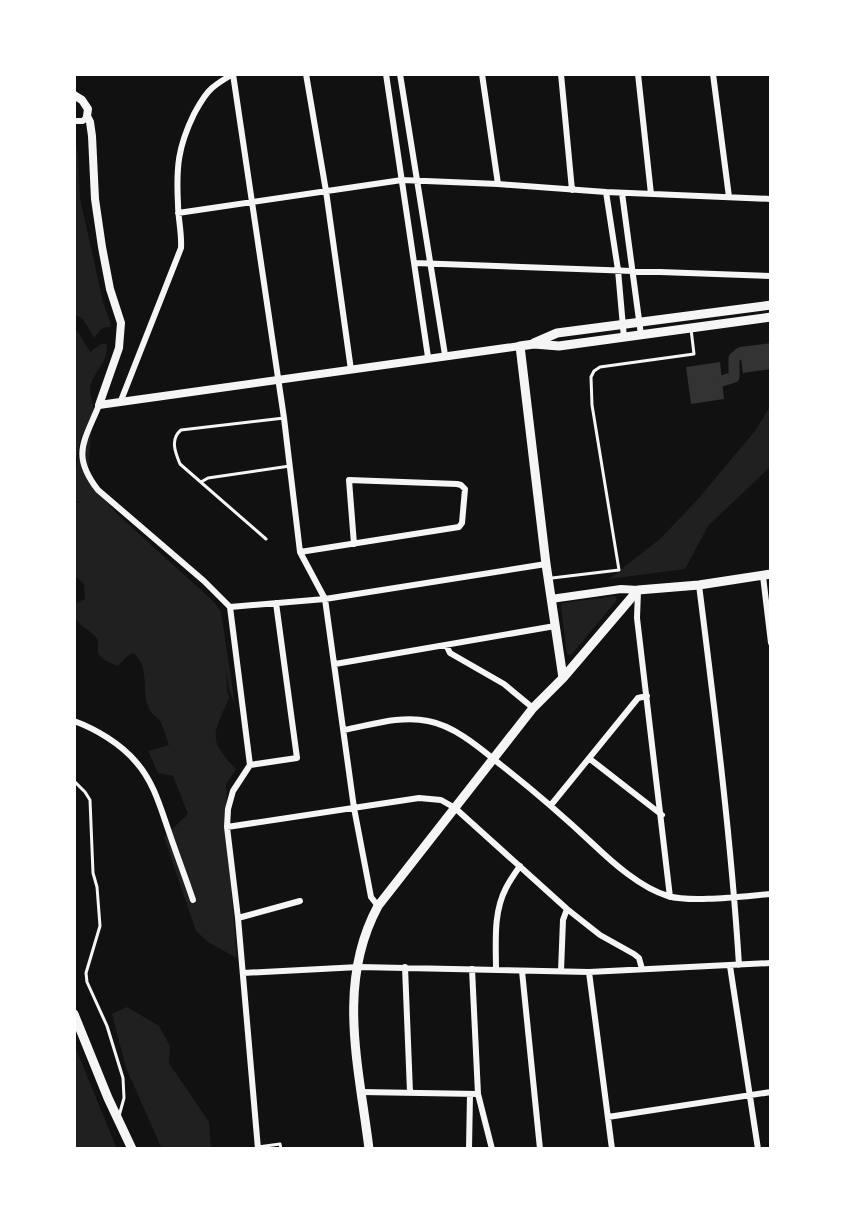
<svg xmlns="http://www.w3.org/2000/svg" width="845" height="1223" font-family="Manrope,sans-serif">
	<style>
		.green { fill: #202020 }
		.water { fill: #333 }
		.lines { fill: none; stroke-linecap: round; stroke-linejoin: round }
		.canal { stroke: #333; stroke-width: 11 }
		.service { stroke: #f5f5f5; stroke-width: 3 }
		.minor { stroke: #f5f5f5; stroke-width: 6 }
		.tertiary { stroke: #f5f5f5; stroke-width: 8 }
		.secondary { stroke: #f5f5f5; stroke-width: 9 }
	</style>
	<rect width="100%" height="100%" fill="#111"/>
	<path class="green" d="M75,141L78,155L80,198L103,302L111,324L110,327C101,326 99,332 94,338L83,319L74,314Z
		M74,331L78,332L90,352L101,344H107C108,366 91,373 90,389C90,395 93,404 94,410L81,438L74,466Z
		M771,405V466L708,526L685,569L609,579L660,539L698,499L755,431Z
		M92,420L88,476L91,483L116,513L214,602L221,612L235,705L229,689L226,669L227,689L229,698C214,734 206,738 236,769L226,784L229,862L237,958L208,942L196,931L164,837L188,814L173,776L158,773L148,751L169,745C166,738 164,728 160,721C158,717 153,716 151,712C139,693 152,667 133,653L126,657L118,666L106,661L98,654V640C85,623 74,629 74,604L85,599L84,584L74,575V502L82,503L74,500C74,472 79,446 92,420Z
		M615,596L617,600L571,655L567,654L561,606L563,603Z
		M127,1007L159,1026L170,1046L169,1063L209,1122L211,1149H162L126,1068L112,1014Z
		M74,1044L117,1149H74Z"/>
	<path class="water" d="M771,343V369L743,373L739,347Z
		M720,362L724,399L691,404L686,367Z"/>
	<g class="lines">
		<path class="canal" d="M722,381L734,377V358L740,353"/>
		<path class="service" d="M201,482L208,478L290,466
			M266,539L180,464C175,452 170,439 181,430L284,418
			M552,578L619,570L592,405L591,377L594,371L600,367L694,354L691,329
			M74,781L85,792L90,800L93,873L97,887L100,926L86,973L87,982L107,1026L123,1078L124,1098L119,1116
			M258,1147L280,1144L281,1149"/>
		<path class="minor" d="M233,74L284,418L300,552L325,599L354,808L371,897L378,906
			M306,74L326,191L351,370
			M386,74L428,357
			M400,74L445,355
			M482,74L498,184
			M561,74L572,190
			M638,74L651,194
			M713,74L729,197
			M74,121H83L87,116
			M606,192L618,270L624,338
			M622,193L641,335
			M178,213L402,180L498,184L606,192L771,199
			M415,263L771,276
			M120,403L181,248C182,233 178,219 178,204C176,167 178,147 194,114C199,105 204,95 212,88C218,83 226,78 233,74
			M99,405C84,442 71,455 98,490L204,581L230,607L250,765
			M300,552L459,527L462,523L465,489L461,485L457,484L349,480L354,544
			M763,576L771,643
			M699,585C715,712 731,838 739,965
			M638,591L637,618L670,897
			M230,607L325,599L546,564
			M446,645L450,653L504,684L533,708
			M335,664L555,626
			M74,721C96,729 121,744 136,762C153,781 160,806 168,829C176,853 185,876 193,900
			M344,730C371,725 401,715 428,721C455,726 480,748 501,765C533,790 563,816 593,844C613,863 641,888 668,896C692,903 745,896 771,894
			M590,759L662,815
			M250,765L233,791L228,809L227,827L238,918L258,1149
			M250,765L297,758L276,603
			M551,805L638,698L647,696
			M227,827L419,798L441,800L455,808L567,909L600,935L634,954L639,958L642,969
			M238,918L300,901
			M730,966L758,1149
			M405,967L410,1092
			M472,969L478,1094L492,1149
			M496,970C496,942 493,913 506,888C510,880 515,873 520,866
			M522,971L540,1149
			M561,971L563,920L567,909
			M589,972L612,1149
			M243,973L359,967L589,972L771,963
			M362,1092L478,1094
			M608,1117L771,1092
			M469,1149L470,1094"/>
		<path class="tertiary" d="M74,95L82,100L88,109L87,116L90,122L92,136L95,199L102,247L110,289L121,323L119,348L99,405L520,346
			M551,599L621,589L638,590"/>
		<path class="secondary" d="M534,343L557,333L771,305
			M563,678L638,590L699,585L771,574
			M74,1014L108,1098L132,1149
			M369,1149C359,1066 336,984 378,906L533,708L563,678L546,564L520,346L534,344L559,346L771,317"/>
	</g>
	<rect width="845" height="1223" fill="none" stroke="#ffffff" stroke-width="152"/>
</svg>
